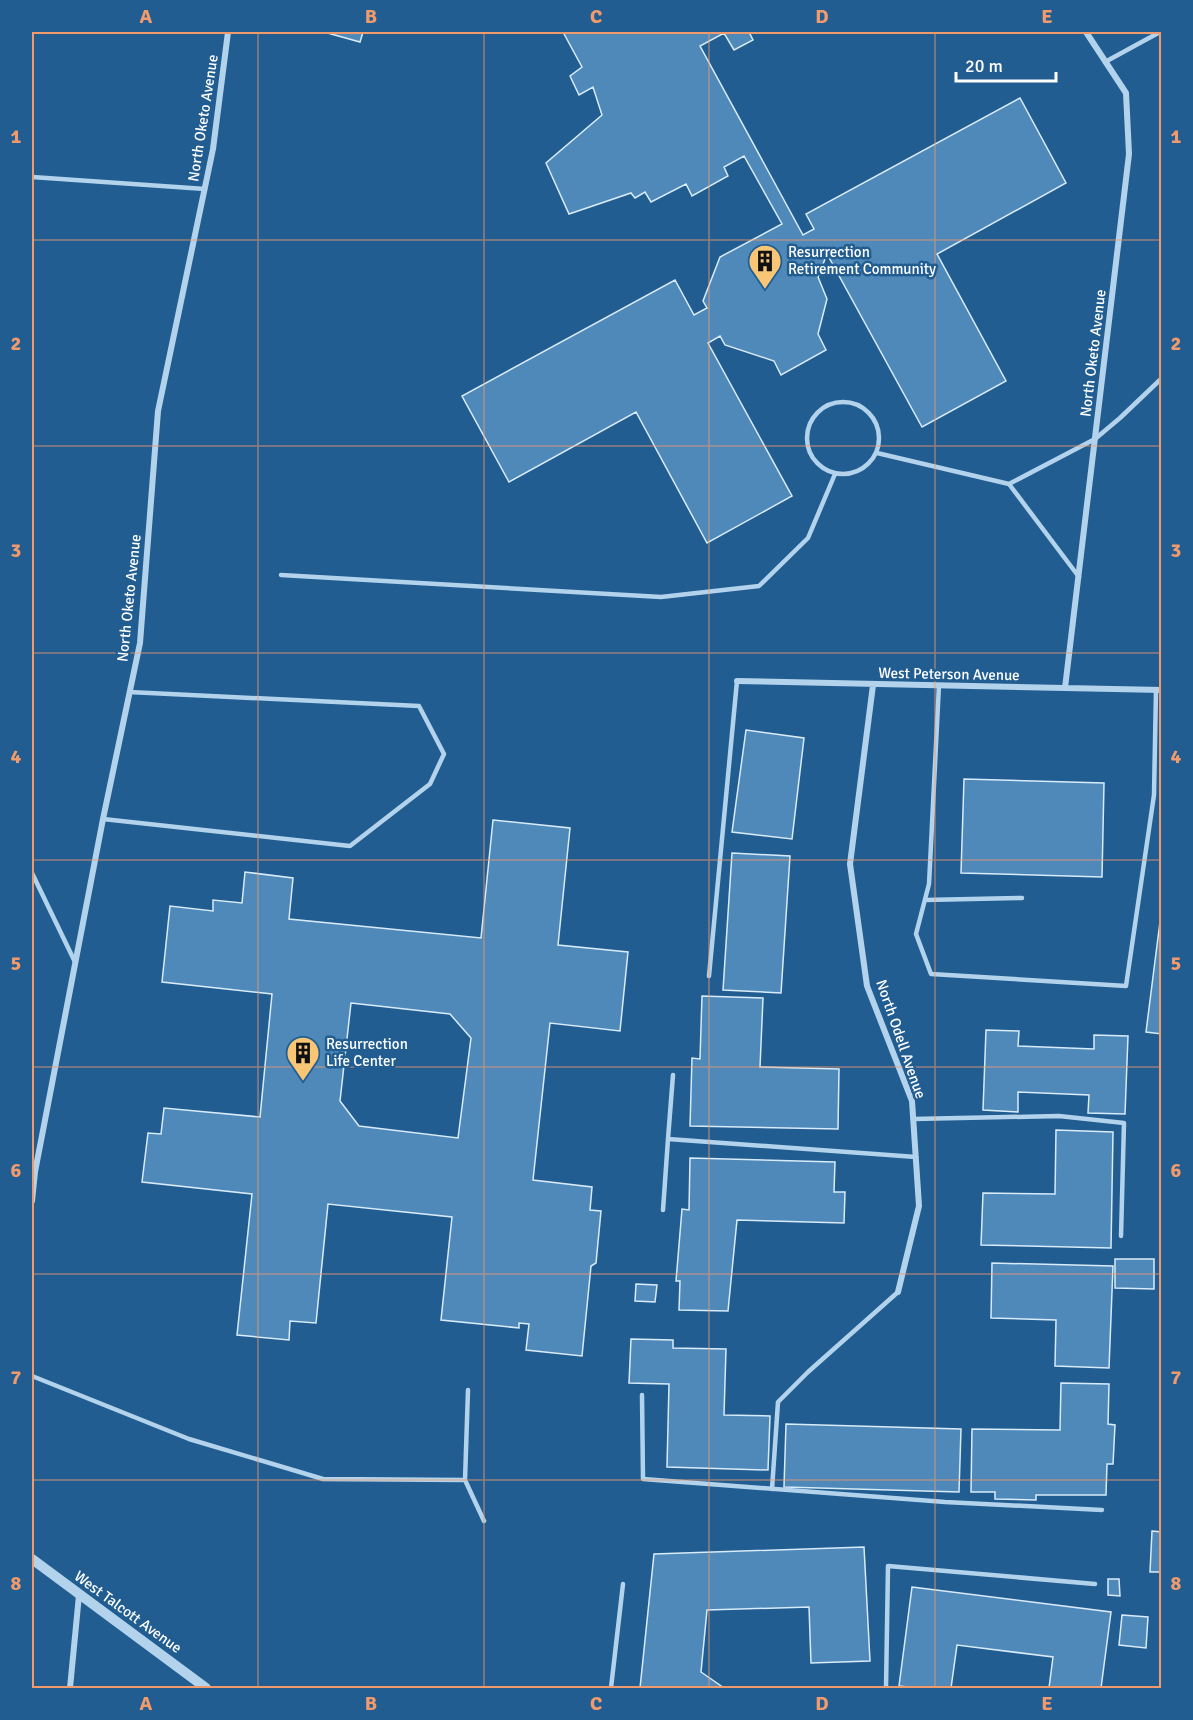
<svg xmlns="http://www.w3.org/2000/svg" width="1193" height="1720" font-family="Signika,sans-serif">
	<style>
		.building { fill: #4f89b9; stroke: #d8ebf9; stroke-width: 1.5; fill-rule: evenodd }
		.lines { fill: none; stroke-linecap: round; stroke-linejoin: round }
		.service { stroke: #b3d3ed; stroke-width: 4.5 }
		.minor { stroke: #b3d3ed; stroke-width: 6 }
		.tertiary { stroke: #b3d3ed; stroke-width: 10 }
		.grid { fill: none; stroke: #f19b6d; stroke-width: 1.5; stroke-opacity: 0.55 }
		.labels { text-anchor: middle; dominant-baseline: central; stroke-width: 5; stroke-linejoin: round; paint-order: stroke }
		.street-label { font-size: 15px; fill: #fff; stroke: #225d91 }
		.poi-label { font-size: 15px; fill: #fff; stroke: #225d91; text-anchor: start }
		.neatline { fill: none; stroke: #f19b6d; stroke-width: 2 }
		.grid-label { font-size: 20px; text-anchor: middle; font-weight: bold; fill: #f19b6d }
	</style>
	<rect width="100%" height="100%" fill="#225d91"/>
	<path class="building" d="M324,32H363L360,42Z
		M563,32H749L753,40L734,50L724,33L700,46L803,235L814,229L806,214L1020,98L1066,183L937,254L1006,381L922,427L827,254L818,277L827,299L818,334L826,350L781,375L774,361L725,345L720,336L708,343L792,496L707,543L636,412L509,482L462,396L675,280L694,315L707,308L703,301L720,257L782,224L744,156L724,167L728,176L692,196L686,184L651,202L645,192L635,198L631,193L569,214L546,163L602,115L593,87L579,95L570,76L582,67Z
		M746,730L804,738L792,839L732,832Z
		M964,779L1104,783L1102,877L961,873Z
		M493,820L570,828L558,945L628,952L620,1031L550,1023L533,1180L592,1187L590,1210L601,1211L596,1263L591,1266L582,1356L526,1350L529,1324L519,1323V1328L441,1320L452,1217L328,1204L316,1323L290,1321L289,1340L237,1335L252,1194L142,1182L148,1133L161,1134L164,1108L260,1117L272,994L162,982L170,906L213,911V900L242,903L245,872L293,878L289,919L481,938ZM351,1003L450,1014L471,1038L458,1138L359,1126L340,1101Z
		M732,853L790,856L781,993L723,990Z
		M1162,906V1034L1146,1032Z
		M702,996L763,998L760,1067L839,1069L838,1129L690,1126L692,1058L700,1059Z
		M986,1030L1019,1031L1018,1046L1094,1049V1035L1128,1036L1125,1114L1088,1113L1089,1095L1018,1092V1112L983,1110Z
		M1056,1130L1113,1132L1111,1248L981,1245L983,1193L1055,1194Z
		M690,1158L835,1162L834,1192H845L844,1223L737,1220L728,1311L679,1310L680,1281H676L682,1209L689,1210Z
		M1115,1259H1154V1289L1115,1288Z
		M992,1263L1113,1266L1109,1368L1055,1366L1056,1320L991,1318Z
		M636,1284L657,1285L655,1302L635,1301Z
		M631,1339L673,1340V1348L726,1349L724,1415L770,1416L768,1470L667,1467L669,1384L629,1383Z
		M1061,1383L1109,1384L1108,1424L1115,1425L1113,1464H1107L1106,1495H1036V1500L995,1499V1492H971L972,1429L1060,1430Z
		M786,1424L961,1429L959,1492L784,1487Z
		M1152,1531L1162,1532V1572H1150Z
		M864,1547L870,1661L811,1663L809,1607L707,1610L701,1672L724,1688H640L654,1554Z
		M1108,1579H1119L1120,1596L1108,1595Z
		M912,1587L1111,1612L1101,1688H1049L1053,1657L957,1645L951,1688H917L899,1686Z
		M1122,1615L1148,1617L1146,1648L1119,1645Z"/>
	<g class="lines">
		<path class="service" d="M1105,62L1160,32
			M32,177L205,189
			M807 438a36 36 0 1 1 72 0a36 36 0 1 1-72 0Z
			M877,453L1009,484L1079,577
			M1009,484L1095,439L1120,418L1162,378
			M281,575L661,597L759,586L808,538L835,474
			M939,685L929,884L916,934L931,974L1126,986L1154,795L1156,690
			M103,819L350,846L430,784L444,754L419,706L129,692
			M32,873L75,962
			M925,900L1022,898
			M709,976L737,681
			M673,1075L668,1139L916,1157
			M913,1119L1059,1116L1124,1123L1121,1236
			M663,1210L668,1139
			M32,1376L189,1439L323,1479L465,1480L468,1390
			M642,1395L643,1479L945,1502L1102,1510
			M465,1480L484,1521
			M772,1489L778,1402L808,1372L898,1292
			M611,1688L623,1584
			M886,1688L888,1566L1095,1584"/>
		<path class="minor" d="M737,681L1162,690
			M873,685L850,864L867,986L912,1101L919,1206L898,1292
			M1065,688L1129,154L1126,93L1086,32
			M32,1201L35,1172L103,819L140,643L158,411L213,149L228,32
			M70,1688L79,1595"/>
		<path class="tertiary" d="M32,1559L206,1688"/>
	</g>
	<path class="grid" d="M258,32V1688M484,32V1688M709,32V1688M935,32V1688M32,240H1162M32,446H1162M32,653H1162M32,860H1162M32,1067H1162M32,1274H1162M32,1480H1162"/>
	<defs>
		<g id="building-pin" transform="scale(1.725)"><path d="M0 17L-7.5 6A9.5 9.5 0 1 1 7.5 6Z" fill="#f9c675" stroke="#225d91"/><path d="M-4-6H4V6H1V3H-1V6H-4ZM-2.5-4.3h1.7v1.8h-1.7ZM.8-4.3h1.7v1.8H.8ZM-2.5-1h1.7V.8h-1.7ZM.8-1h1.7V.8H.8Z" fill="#111"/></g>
	</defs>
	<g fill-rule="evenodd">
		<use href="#building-pin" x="765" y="261"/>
		<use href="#building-pin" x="303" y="1053"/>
	</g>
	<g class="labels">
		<g class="street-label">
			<text transform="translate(203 118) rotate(-81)">North Oketo Avenue</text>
			<text transform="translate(1093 353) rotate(-83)">North Oketo Avenue</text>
			<text transform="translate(129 598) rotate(-84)">North Oketo Avenue</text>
			<text transform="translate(949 674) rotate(1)">West Peterson Avenue</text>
			<text transform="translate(901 1039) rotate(71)">North Odell Avenue</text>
			<text transform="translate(128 1612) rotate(36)">West Talcott Avenue</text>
		</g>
		<g class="poi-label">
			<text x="788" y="252">Resurrection<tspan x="788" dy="17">Retirement Community</tspan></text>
			<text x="326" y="1044">Resurrection<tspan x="326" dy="17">Life Center</tspan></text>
		</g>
	</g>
	<rect width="1193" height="1720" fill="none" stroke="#225d91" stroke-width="66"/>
	<path d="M956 72v9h100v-9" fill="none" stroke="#ffffff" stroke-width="3"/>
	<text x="965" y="72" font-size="18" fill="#ffffff" stroke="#225d91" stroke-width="4.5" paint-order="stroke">20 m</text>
	<rect x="33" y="33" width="1127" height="1654" class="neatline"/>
	<g class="grid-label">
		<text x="146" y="23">A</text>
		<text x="371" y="23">B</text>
		<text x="596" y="23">C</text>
		<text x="822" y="23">D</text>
		<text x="1047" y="23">E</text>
		<text x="16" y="143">1</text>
		<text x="1176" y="143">1</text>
		<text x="16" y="350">2</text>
		<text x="1176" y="350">2</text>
		<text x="16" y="557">3</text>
		<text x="1176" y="557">3</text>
		<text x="16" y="763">4</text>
		<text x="1176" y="763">4</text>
		<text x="16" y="970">5</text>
		<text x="1176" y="970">5</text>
		<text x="16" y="1177">6</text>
		<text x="1176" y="1177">6</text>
		<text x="16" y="1384">7</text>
		<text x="1176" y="1384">7</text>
		<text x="16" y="1590">8</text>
		<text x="1176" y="1590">8</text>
		<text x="146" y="1710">A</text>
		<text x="371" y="1710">B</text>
		<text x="596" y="1710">C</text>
		<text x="822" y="1710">D</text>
		<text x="1047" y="1710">E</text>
	</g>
</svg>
